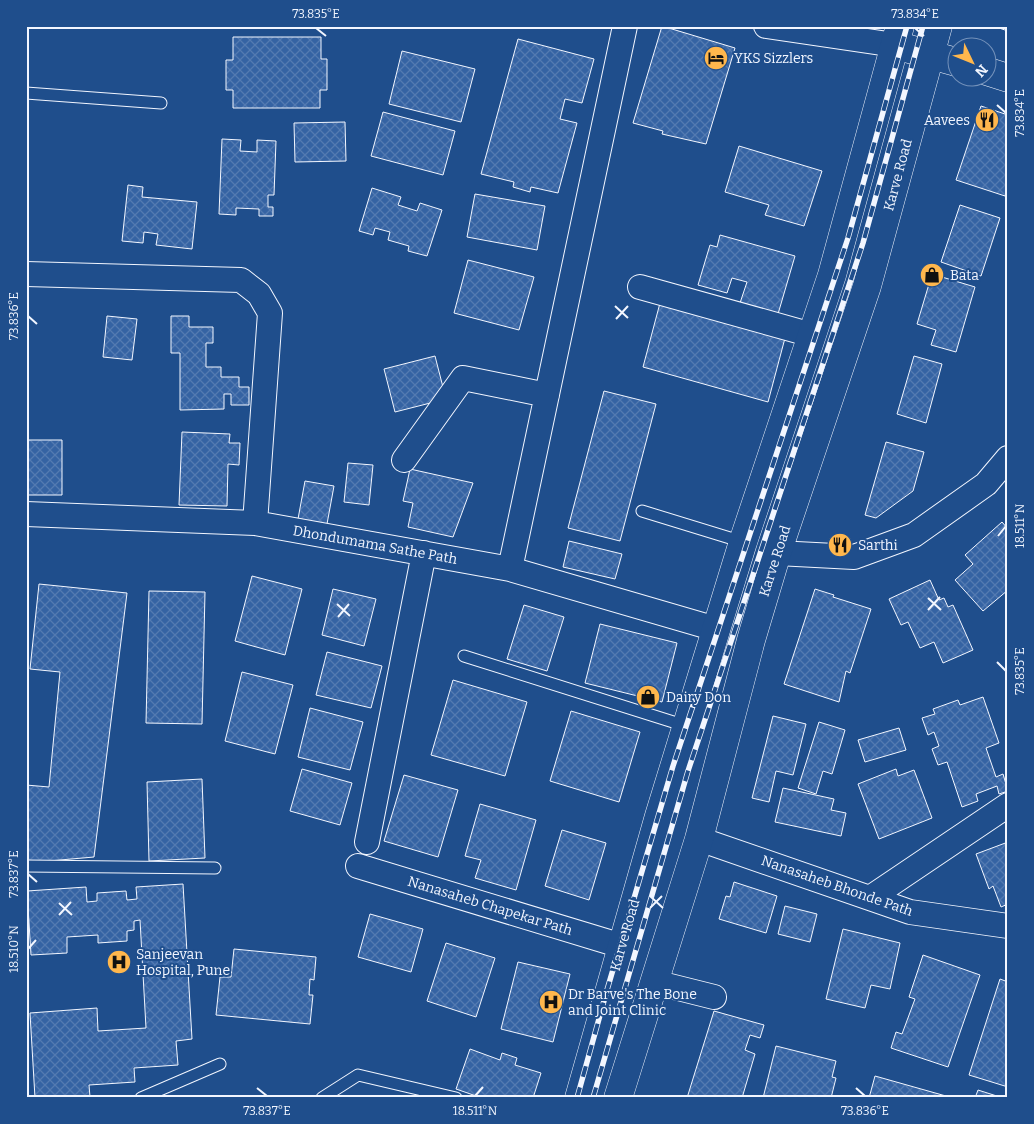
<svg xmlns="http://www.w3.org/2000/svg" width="1034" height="1124" font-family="Bitter,serif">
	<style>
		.building { fill: url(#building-cross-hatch); stroke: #f2f6ff }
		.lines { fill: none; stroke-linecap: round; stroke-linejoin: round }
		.service-casing { stroke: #f2f6ff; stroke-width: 13 }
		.minor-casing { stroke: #f2f6ff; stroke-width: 26 }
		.tertiary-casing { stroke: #f2f6ff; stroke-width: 29 }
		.primary-casing { stroke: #f2f6ff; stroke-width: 29 }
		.service { stroke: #1f4e8c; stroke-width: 11 }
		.minor { stroke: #1f4e8c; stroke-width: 24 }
		.tertiary { stroke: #1f4e8c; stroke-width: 28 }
		.primary { stroke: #1f4e8c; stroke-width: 28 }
		.rail-casing { stroke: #f2f6ff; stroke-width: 5.5 }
		.rail { stroke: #1f4e8c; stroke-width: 4; stroke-dasharray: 11; stroke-linecap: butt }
		.ticks { fill: none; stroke: #f2f6ff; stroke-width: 2 }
		.labels { text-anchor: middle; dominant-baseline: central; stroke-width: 4; stroke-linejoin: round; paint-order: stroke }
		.poi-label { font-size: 14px; fill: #f2f6ff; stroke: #1f4e8c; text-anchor: start }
		.street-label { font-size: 14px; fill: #f2f6ff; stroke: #1f4e8c }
		.neatline { fill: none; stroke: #f2f6ff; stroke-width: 2 }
		.ticks-label { font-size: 12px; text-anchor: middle; fill: #f2f6ff }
	</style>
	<defs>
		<pattern id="building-cross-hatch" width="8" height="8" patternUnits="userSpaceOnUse" patternTransform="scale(1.25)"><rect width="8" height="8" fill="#3563a3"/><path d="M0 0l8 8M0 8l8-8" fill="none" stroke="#537ab1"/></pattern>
	</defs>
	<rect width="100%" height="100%" fill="#1f4e8c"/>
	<path class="building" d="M662,26L735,48L706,144L662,134L663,131L633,123Z
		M993,26H1008V31Z
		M233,37H321V59H327V90H320V108H233V90H226V60H233Z
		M518,39L594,59L582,103L565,99L560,119L577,123L558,193L531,187L530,192L513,187L514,182L481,174Z
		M402,51L475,69L461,122L389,104Z
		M981,106L1008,115V189L1005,196L956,180Z
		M383,112L455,131L443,175L371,156Z
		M345,122L346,161L295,162L294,123Z
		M222,139L241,140L240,151L257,152V140L276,141L274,195H268V207H273V216H259V209L236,208V215L219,214Z
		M739,146L822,171L804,226L765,215L769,205L725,192Z
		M128,185L143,187L142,197L197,202L192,249L156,245L158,234L144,232L143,243L122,241Z
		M372,188L401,197L398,205L417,211L420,203L442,210L427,256L408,251L409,246L388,240L390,232L375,228L373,235L359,231Z
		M475,194L545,206L537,250L467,237Z
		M960,205L1000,218L981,276L941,262Z
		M720,235L795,256L778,314L740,303L747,282L732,278L727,293L698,285L710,245L717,247Z
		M468,260L534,277L519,330L454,313Z
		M932,274L975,287L956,352L931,345L936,330L917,324Z
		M660,303L785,338L768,402L643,367Z
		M107,316L137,319L132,360L103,357Z
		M171,316H189V327H213V343H206V367H221V377H239V387H249V405H231V394H224V409L180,410V353H171Z
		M435,356L446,399L395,412L384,369Z
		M914,356L942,364L926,423L897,414Z
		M604,391L656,404L620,541L568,528Z
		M182,432L230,434L229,443H240L239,465L228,464L227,506L179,505Z
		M26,440H62V495H26Z
		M886,442L924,452L913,491L876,518L865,515Z
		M348,463L373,465L369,505L344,502Z
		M410,469L473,483L453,537L408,527L413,503L403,501Z
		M305,481L334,486L327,524L298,519Z
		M1002,522L1008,529V590L983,611L955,580L973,564L965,555Z
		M569,541L622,554L615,579L563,567Z
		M252,576L302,589L285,655L235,641Z
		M930,580L939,600L944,598L948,607L953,605L973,650L943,663L934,642L920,648L908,622L901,625L889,599Z
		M39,584L127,593L94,857L26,863V785L49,787L60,672L30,669Z
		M333,589L376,599L364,646L322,635Z
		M815,589L834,595L833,597L871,609L850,673L846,671L839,702L784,684Z
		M149,591L205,592L202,724L146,723Z
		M524,605L564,617L547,671L507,659Z
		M600,624L677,643L662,702L585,683Z
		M327,652L382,666L371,708L316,695Z
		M242,672L293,685L275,754L225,741Z
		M453,680L527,702L505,776L431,755Z
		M983,697L999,743L986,748L996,777L1003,774L1008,791L999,794L997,786L976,794L978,801L962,807L947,762L938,765L932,749L939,746L934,732L928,735L922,718L935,714L933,709L958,700L960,705Z
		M310,708L363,722L350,770L298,757Z
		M571,711L640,732L619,802L550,781Z
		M773,716L806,724L793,775L776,771L769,802L752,798Z
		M819,722L845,730L832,774L823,771L816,794L798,788Z
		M899,728L906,750L865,762L858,740Z
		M302,769L352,783L340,825L290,811Z
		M896,769L898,776L914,770L932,818L879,839L858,784Z
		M404,775L458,790L438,857L384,841Z
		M202,779L205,858L149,861L147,782Z
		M783,788L834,799L831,810L846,813L841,836L775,822Z
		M480,804L536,820L516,890L475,878L481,860L465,856Z
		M562,830L606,843L589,900L545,886Z
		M1008,842V904L1001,907L993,886L989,889L976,854Z
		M734,882L777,896L766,933L719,919L726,896L730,897Z
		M183,884L192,1039L176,1041L178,1065L134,1068L135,1082L89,1085L90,1097L35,1098L30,1013L97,1008L98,1031L146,1028L140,920L134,921V930L127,931V941L98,943V935L67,937V953L31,955L27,891L86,887L87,902L97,901V893L126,891L127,900L137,899L136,887Z
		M785,906L817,914L810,942L778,934Z
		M370,914L423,929L411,972L358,957Z
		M843,929L900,943L890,989L871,985L865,1008L826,999Z
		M446,943L495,958L476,1017L427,1001Z
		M234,949L316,957L314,980L310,979L309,995H313L310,1024L216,1015L220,977H231Z
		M923,955L980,975L948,1067L891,1048L896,1032L902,1034L915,999L909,997Z
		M518,962L570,974L553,1042L501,1029Z
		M1000,979L1008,982V1087L969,1075Z
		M714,1011L764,1025L760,1038L750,1035L745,1050L755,1054L742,1098H687Z
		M776,1046L836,1061L832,1077L836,1078L831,1098H763Z
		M470,1049L500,1060L502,1053L517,1058L515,1065L541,1073L533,1098H482L456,1089Z
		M875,1076L953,1098H869Z
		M978,1090L1003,1098H975Z"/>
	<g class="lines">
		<g class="service-casing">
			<path id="service" d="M26,93L161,103
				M642,511L743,542
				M464,656L686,726
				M26,866L215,868
				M141,1098L220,1064
				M322,1098L358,1075L456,1098"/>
		</g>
		<g class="minor-casing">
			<path id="minor" d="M766,26L895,45
				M26,274L241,280L259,294L270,313L255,523
				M640,287L812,335
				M404,460L463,378L547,395
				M26,514L255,523L510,569L716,629
				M777,553L854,557L914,535L986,484L1008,458
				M510,569L625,26
				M699,839L910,912L1008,926
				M367,842L424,553
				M358,866L622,946
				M870,898L1008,805
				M654,982L714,997"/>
		</g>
		<g class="tertiary-casing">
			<path id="tertiary" d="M895,45L956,62
				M986,71L1008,78"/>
		</g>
		<g class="primary-casing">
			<path id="primary" d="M579,1098L659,816L743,542L832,275L900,26
				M618,1098L699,839L751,640L777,553L867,286L938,26"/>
		</g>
		<use href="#service" class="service"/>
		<use href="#minor" class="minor"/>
		<use href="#tertiary" class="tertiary"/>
		<use href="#primary" class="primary"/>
		<g class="rail-casing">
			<path id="rail" d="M577,1098L607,990L673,766L848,238L907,26
				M593,1098L688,771L863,243L923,26"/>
		</g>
		<use href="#rail" class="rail"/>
	</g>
	<path class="ticks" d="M316,28L326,36M915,28L924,36M997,105L1006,113M615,306L628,318M28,316L37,324M616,319L628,306M998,536L1006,526M928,598L941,610M337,604L350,616M928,610L940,597M338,617L349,604M997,662L1006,671M28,874L37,882M650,896L663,908M59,903L72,915M650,908L662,896M59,915L71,902M28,949L36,940M257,1088L267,1096M856,1088L865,1096M475,1096L483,1087"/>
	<defs>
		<g id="hotel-disc" transform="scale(1.25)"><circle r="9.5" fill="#ffb74d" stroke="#1f4e8c"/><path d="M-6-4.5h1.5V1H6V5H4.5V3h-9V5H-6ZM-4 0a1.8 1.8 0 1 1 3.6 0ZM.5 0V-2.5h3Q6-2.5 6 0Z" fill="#111"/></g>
		<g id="restaurant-disc" transform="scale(1.25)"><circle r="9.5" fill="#ffb74d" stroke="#1f4e8c"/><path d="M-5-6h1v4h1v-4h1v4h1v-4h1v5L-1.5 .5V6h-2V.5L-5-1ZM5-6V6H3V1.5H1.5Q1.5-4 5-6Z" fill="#111"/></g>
		<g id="shop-disc" transform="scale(1.25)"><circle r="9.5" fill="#ffb74d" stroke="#1f4e8c"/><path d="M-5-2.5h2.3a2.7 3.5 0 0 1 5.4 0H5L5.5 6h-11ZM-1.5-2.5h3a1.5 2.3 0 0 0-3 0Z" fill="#111"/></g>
		<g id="hospital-disc" transform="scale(1.25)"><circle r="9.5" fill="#ffb74d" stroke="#1f4e8c"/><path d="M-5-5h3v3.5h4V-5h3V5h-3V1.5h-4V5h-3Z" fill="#111"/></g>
	</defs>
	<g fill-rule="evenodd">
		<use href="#hotel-disc" x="716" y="58"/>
		<use href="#restaurant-disc" x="987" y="120"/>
		<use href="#shop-disc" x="932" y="275"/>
		<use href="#restaurant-disc" x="840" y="545"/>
		<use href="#shop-disc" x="648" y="697"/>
		<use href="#hospital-disc" x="119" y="962"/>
		<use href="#hospital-disc" x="551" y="1002"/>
	</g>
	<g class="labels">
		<g class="poi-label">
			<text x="734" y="58">YKS Sizzlers</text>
			<text x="970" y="120" text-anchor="end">Aavees</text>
			<text x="950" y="275">Bata</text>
			<text x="858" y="545">Sarthi</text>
			<text x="666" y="697">Dairy Don</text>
			<text x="136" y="954">Sanjeevan<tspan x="136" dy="16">Hospital, Pune</tspan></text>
			<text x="568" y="994">Dr Barve's The Bone<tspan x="568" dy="16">and Joint Clinic</tspan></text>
		</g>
		<g class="street-label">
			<text transform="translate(898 175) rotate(-75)">Karve Road</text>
			<text transform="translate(375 545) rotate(10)">Dhondumama Sathe Path</text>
			<text transform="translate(775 561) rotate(-72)">Karve Road</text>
			<text transform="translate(837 886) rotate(19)">Nanasaheb Bhonde Path</text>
			<text transform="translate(490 906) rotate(17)">Nanasaheb Chapekar Path</text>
			<text transform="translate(625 935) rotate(-74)">Karve Road</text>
		</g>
	</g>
	<rect width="1034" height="1124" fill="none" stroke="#1f4e8c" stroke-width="55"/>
	<g transform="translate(972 62) rotate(133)"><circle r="24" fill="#1f4e8c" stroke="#7391ba"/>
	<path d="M0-4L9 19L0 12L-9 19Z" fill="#ffb74d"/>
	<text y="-8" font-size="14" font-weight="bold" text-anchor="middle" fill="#f2f6ff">N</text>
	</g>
	<rect x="28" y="28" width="978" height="1068" class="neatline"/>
	<g class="ticks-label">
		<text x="316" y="18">73.835°E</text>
		<text x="915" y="18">73.834°E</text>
		<text transform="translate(1020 113) rotate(-90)" y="4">73.834°E</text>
		<text transform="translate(14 316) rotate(-90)" y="4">73.836°E</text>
		<text transform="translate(1020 526) rotate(-90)" y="4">18.511°N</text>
		<text transform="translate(1020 671) rotate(-90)" y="4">73.835°E</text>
		<text transform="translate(14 874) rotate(-90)" y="4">73.837°E</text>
		<text transform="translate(14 949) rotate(-90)" y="4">18.510°N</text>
		<text x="267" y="1115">73.837°E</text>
		<text x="475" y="1115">18.511°N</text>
		<text x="865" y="1115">73.836°E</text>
	</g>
</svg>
